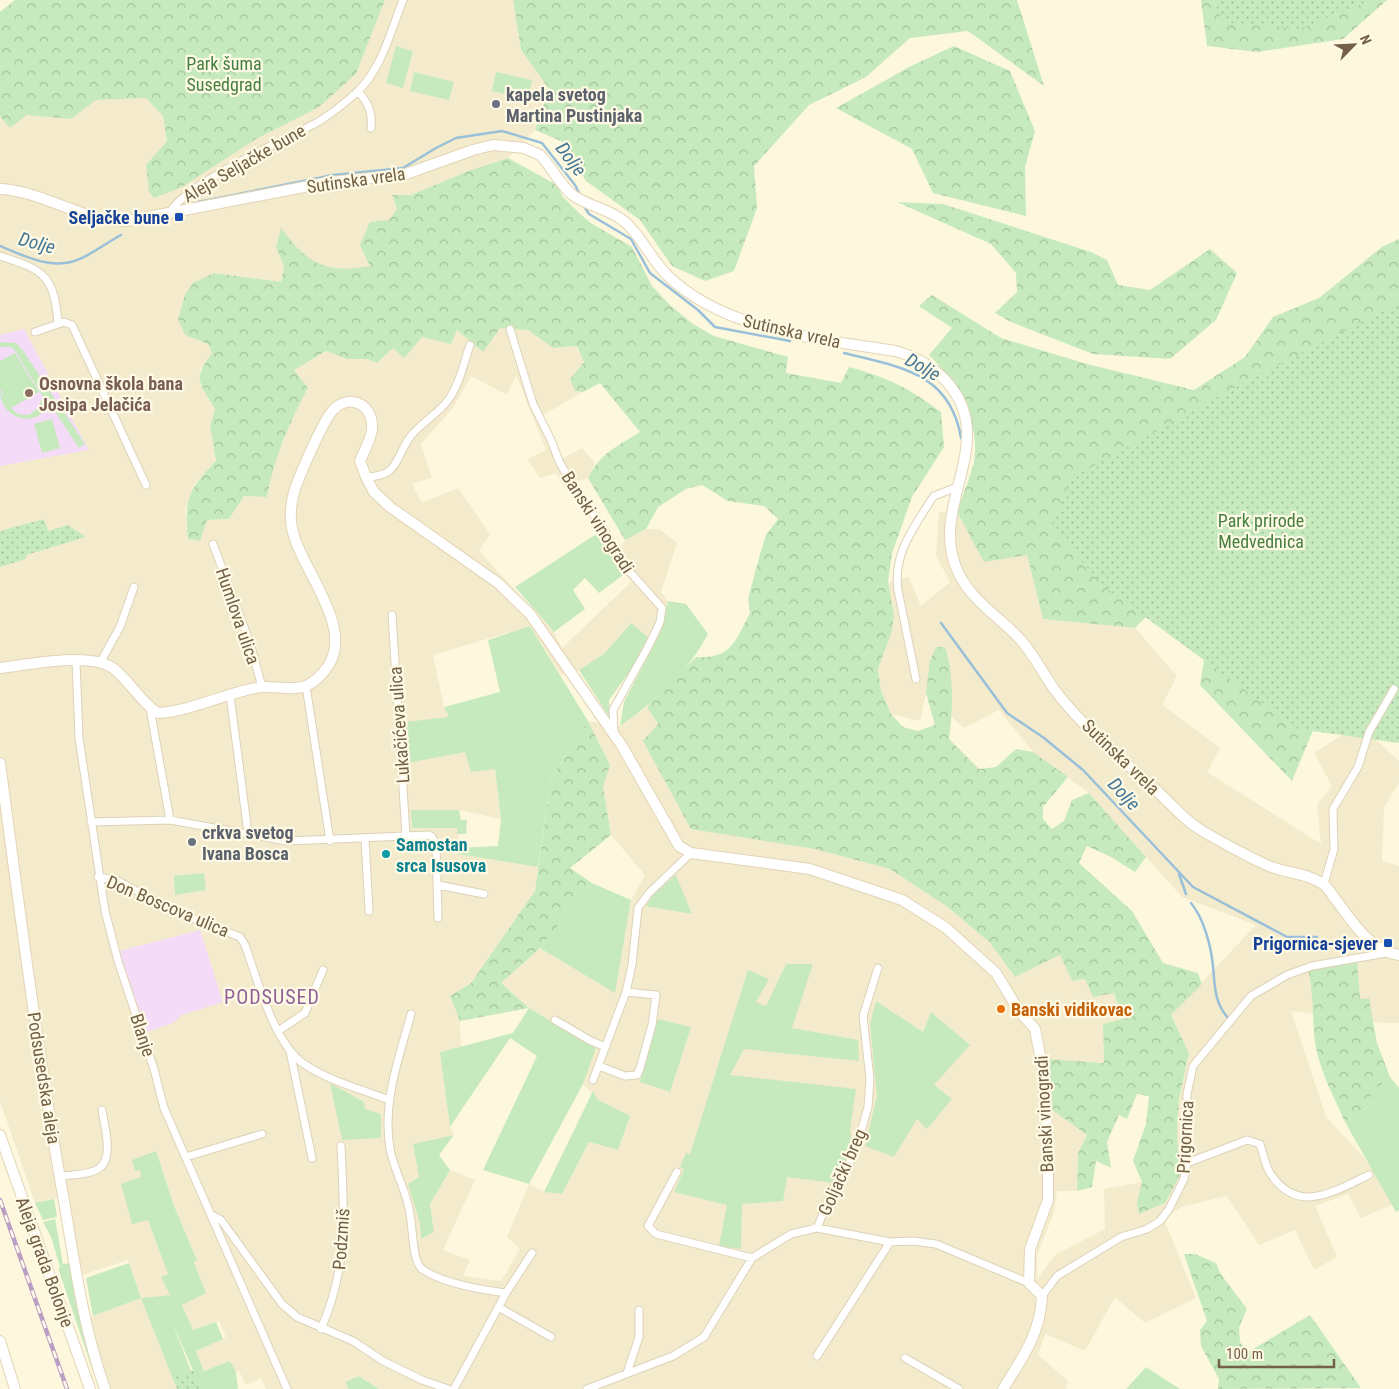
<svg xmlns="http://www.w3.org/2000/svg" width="1399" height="1389" font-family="'Roboto Condensed',sans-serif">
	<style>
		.residential { fill: #f4ebcd }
		.education { fill: #f4dcf8 }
		.green { fill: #c6eabd }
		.forest { fill: url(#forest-crowns) }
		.park { fill: url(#park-dots) }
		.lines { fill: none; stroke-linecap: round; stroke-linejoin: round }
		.stream { stroke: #99c0d8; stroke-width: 2.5 }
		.street-casing { stroke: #ddd2b8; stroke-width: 9 }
		.secondary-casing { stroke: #e3d4b5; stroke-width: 12 }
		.street { stroke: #fff; stroke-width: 7 }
		.secondary { stroke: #fff; stroke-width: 10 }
		.rail-casing { stroke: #bb9ec5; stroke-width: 4.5 }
		.rail { stroke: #fffae5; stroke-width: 2.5; stroke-dasharray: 8; stroke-linecap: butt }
		.worship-dot { fill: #6b7280; stroke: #fffae5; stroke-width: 2 }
		.transit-dot { fill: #1a4fb4; stroke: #fffae5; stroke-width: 2 }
		.education-dot { fill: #8d6e63; stroke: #fffae5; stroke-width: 2 }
		.culture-dot { fill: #0f9aa8; stroke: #fffae5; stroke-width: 2 }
		.food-dot { fill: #e8710a; stroke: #fffae5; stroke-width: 2 }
		.labels { text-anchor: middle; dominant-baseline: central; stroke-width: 4.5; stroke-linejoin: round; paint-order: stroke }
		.park-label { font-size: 18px; fill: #457f40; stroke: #fffae5 }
		.worship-label { font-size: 18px; font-weight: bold; fill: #5b616d; stroke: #fffae5; text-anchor: start }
		.street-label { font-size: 18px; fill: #736046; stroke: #fffae5 }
		.transit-label { font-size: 18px; font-weight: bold; fill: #164399; stroke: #fffae5; text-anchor: end }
		.education-label { font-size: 18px; font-weight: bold; fill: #785e54; stroke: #fffae5; text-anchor: start }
		.culture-label { font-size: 18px; font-weight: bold; fill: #0d838f; stroke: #fffae5; text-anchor: start }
		.food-label { font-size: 18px; font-weight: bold; fill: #c56008; stroke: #fffae5; text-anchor: start }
		.water-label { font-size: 19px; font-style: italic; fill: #457795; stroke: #fffae5 }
		.quarter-label { font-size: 20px; letter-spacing: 1px; fill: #906197; stroke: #fffae5 }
	</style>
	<defs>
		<pattern id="forest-crowns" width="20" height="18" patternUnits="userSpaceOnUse" patternTransform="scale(1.25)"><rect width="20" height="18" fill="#c6eabd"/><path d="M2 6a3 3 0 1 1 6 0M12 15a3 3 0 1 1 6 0" fill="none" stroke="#a5c19b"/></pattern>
		<pattern id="park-dots" width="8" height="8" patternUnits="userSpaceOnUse" patternTransform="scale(1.25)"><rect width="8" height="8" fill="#c6eabd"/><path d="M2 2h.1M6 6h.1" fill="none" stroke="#a5c19b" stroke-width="1.8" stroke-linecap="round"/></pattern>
	</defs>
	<rect width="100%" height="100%" fill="#fdf7de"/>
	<path class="residential" d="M385,0H513L521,50L547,87L535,130L508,158L468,171L411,195H392L397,209L389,220L370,266L346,270L318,265L299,252L281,228L276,247L284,266L281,282L214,273L185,335L208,344L212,353L200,370V384L215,409L210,426L216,461L194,485L185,509L188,539L207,520L229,519L244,496L267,497L271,475L292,417L308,388L294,370L326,351L347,359H367L377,363L393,348L422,337L457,330L500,328L528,330L553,348L577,346L584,362L575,391L583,392L543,415L563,458L582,448L595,463L588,478L564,487L556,473L540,478L527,459L546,450L516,375L507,395L471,376L453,408L421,444L432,478L412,484L422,503L458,488L490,534L479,551L554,632L562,648L631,582L614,557L625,540L646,529H659L677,543L661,592L668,601L661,631L649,638L630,623L604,654L579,670L561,675L530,626L433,655L444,707L466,752L495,769L501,819L459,810L458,854L538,867L535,891L471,983L450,996L460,1021L461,1046L440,1052L450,1127L454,1135L413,1144L419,1177L409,1184L420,1223L434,1232L430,1204L450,1170L475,1180L443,1250L470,1260L463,1276L501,1281L520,1249L507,1237L529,1184L544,1192L562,1194L589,1142L618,1150L629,1116L597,1099L583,1084L595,1048L529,1008L501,983L540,948L615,992L631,900L645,875L611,835L603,787L610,765L588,721L620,726L647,707L658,724L815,849L890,869L949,908L990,943L1015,977L1061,955L1072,981L1085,979L1114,993L1122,1019L1103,1024L1104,1064L1047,1059L1051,1109L1087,1135L1078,1153L1077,1191H1057L1054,1212L1037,1256V1279L1055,1255L1105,1229L1104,1189L1142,1182L1137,1202L1180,1175L1177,1134L1179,1099L1189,1053L1171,1015L1256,925L1182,897L1089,793L1033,752L999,710L964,728L926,693L920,721L891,714L881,691L878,669L892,631L894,615L888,582L909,577L921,606L950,582L936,556L939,512H957L1027,554L1043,619L1135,628L1177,676L1162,705L1220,748L1207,772L1321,844L1317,805L1332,786L1314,753L1359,724L1399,761V783L1384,807L1382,861L1399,866V1023H1382L1291,1011L1326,1117L1361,1154L1396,1203L1361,1218L1348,1194L1315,1206L1337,1257L1314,1270L1295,1230L1259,1245L1227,1196L1181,1207L1164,1219L1196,1298L1145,1323L1115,1297L1085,1351L1045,1334L1038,1355L1068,1381L1066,1389H463L447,1386L444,1389H379L359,1376L345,1382L349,1389H266L261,1378L246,1385L239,1371L236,1372L230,1361L204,1371L196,1350L226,1337L219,1321L193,1330L182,1304L206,1293L194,1262L197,1260L174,1206L164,1174L125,1193L132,1223L148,1220L168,1274L170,1295L141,1298L177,1389H108L90,1317L141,1298L128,1260L82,1275L66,1196L35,1203L0,1101V116L10,128L27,115L71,119L96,100L146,98L163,116L167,141L146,165L256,139L319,106L356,74Z"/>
	<path class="education" d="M24,329L89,450L0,466V335Z
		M200,930L223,1002L182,1015L173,1023L147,1032L119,951Z"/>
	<path class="green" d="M396,46L413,51L403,88L386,83Z
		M414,72L454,82L449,100L410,91Z
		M496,72L532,80L528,99L492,91Z
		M0,342L16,343L22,349L85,444L79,448L48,401C41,431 0,420 0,391L6,399L0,389V361L15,353L39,392L11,408L18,414L29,415L38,408L43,397L14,349L9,347H0Z
		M52,419L60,448L42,453L34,424Z
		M601,531L614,557L627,572L599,593L585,578L573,590L585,609L554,632L515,587Z
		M668,601L686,604L708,634C688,672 655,702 620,726L624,702L661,631Z
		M631,623L649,638L633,667L609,700L610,718L579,670L604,654Z
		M530,626L588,721L551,778L538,867L458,854V848L498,846L501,819L495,769L471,772L465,752L407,763L405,722L449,717L444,707L500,692L488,640Z
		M411,810H459L461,820H467L466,834H457V828H412Z
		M204,873L206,890L175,895L174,876Z
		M676,875L692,914L646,906L654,894Z
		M592,883L631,900L615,993L540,948Z
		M786,964H813L792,1028L858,1040L859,1061L744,1049L730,1075L856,1089L850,1130L853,1148L833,1183L787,1177L783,1201L742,1204L741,1249L719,1246L727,1205L674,1192L684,1170L680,1167L686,1153L690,1154L748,970L769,979L756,1002L766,1006Z
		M876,1001L923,1032L931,1012L970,1045L934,1085L952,1099L927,1129L917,1119L894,1157L865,1146L877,1096L870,1024Z
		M529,1008L596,1048L583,1084L529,1184L483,1170L537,1056L510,1038L450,1127L440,1052L513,1033Z
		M658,1019L691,1027L670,1092L640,1082Z
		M1390,1077L1399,1088V1210L1396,1212L1345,1122L1374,1102L1370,1094Z
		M330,1083L364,1102L365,1109L381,1114V1138L342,1140Z
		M593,1091L597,1099L630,1116L618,1150L589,1142L562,1194L544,1192Z
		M454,1135L439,1155L450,1170L430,1204L434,1232L421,1239L420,1223L408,1184L419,1177L413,1144Z
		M156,1151L174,1206L197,1260L194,1262L206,1293L182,1305L193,1330L216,1322L223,1339L196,1351L204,1371L230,1361L236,1372L238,1389H201L172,1322L191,1371L172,1377L141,1298L93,1316L86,1278L129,1263L141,1298L170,1295L161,1277L168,1274L148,1220L132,1224L121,1184L141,1177L140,1170L135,1171L132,1160Z
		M54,1199L57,1217L43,1220L35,1203Z
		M55,1219L63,1264L70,1263L84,1334L101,1389H99L58,1268L60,1267L51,1237L43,1222Z
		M1146,1367L1180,1389H1126Z
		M359,1376L379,1389H349L345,1382Z"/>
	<path class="forest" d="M15,0H385L356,74L319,107L256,139L182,187L154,198L149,192L146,165L167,141L163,116L146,98L96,100L71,119L27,115L10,128L0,116V12Z
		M513,0H1017L1044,86L968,31L910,38L866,77L809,105L754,166L757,208L734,271L705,281L672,266L640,220L586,181L561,141L535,130L549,89L521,50Z
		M1201,0H1387L1343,39L1257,52L1207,46Z
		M954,46L1010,71L1035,131L1025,167L1026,216L933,193L912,149L836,108L911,66Z
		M508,158L557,185L563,197L579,213L591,223L632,247L652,286L671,306L693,324L714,336L788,357L786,373L841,383L849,367C889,378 909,388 941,412L944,447L912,497L892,553L888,582L894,615L892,631L878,669L881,691L891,714L903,727L918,731L935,725L926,693L930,661L936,647H945C954,672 953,712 949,739L979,769L996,767L1016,749L1033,752L1068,777L1043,807V819L1052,829L1064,821L1072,800L1089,793L1146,857L1135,872L1111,857L1087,846L1079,863L1132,911L1163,963L1198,973L1202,984L1171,1015L1189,1053L1179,1099L1177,1134L1180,1175L1165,1203L1139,1214L1137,1202L1142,1182L1133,1161L1146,1124L1149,1096L1137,1094L1127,1119L1119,1115L1107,1142L1111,1168L1096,1161L1092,1187L1077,1191L1078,1153L1087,1135L1051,1109L1047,1059L1104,1063L1103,1024L1122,1019L1114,993L1093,997L1085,979L1072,981L1060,955L1015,977L990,943L949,908L890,869L815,849L691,829L643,741L658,724L647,707L696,657C732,659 735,641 750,613L748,599L760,554L766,535L778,519L764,506L728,501L702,485L686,489L658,507L646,529L625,540L588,478C601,452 617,447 640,432L600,383L583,392L575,391L570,379L584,362L577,346L553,348L528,330L500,328L483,352L457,330L451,344L422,337L404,358L393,348L377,363L367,359H347L326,351L294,370L308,388C289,422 274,459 267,497L244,496L229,519L207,520L200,541L188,539C184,497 188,491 216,461L210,426L215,409C199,382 192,380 212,353L208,344L185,335L178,319L185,295L193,283L214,273L281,282L284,266L276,247L281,228C309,264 323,274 370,266L360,245L370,222L389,220L397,209L392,195H411L468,171Z
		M897,202L943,204L1091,252L1107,260L1118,285L1150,290L1210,249L1237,273L1216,320L1170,359L1093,354L1011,322L995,313L1017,292L1016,273L991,244Z
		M1399,239V643L1361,615L1292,781L1200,685L1207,641L1210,553L1135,628L1043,619L1027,555L984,562L957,512C962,496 975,467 975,453C977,415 955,380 929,355L952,328L919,306L932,295L1001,338L1087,364L1194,390L1245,357L1273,317L1319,298L1382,247Z
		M588,721L610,765L603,787L611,835L570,868L592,883L540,948L501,983L529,1008L460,1021L450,996L471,983L535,891L551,778Z
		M1357,961L1360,999L1369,998L1377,1043L1390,1077L1370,1094L1374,1102L1345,1122C1334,1097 1319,1070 1315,1042C1312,1018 1314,994 1308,969Z
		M1184,1254H1195L1216,1263L1220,1273L1247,1309L1239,1327L1240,1343L1250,1351L1310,1315L1361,1388L1218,1389L1219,1379L1201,1346L1200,1330L1207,1321Z"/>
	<path class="park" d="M1214,0H1372L1300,29L1223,22Z
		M1399,303V743L1298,729L1103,586L1052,526L1070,479L1245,382Z
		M44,519L48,531L68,525L86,537L26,555V559L0,567V531Z
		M193,1370L201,1389H177L172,1377Z"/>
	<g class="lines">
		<path class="stream" d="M198,202L333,175L403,168L436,148L456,138L502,131L542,143L575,185L581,197
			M583,205L589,214L631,239L650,273L698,310L715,327L790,341
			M0,246C19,254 44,266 65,263C84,261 104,244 121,235
			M844,353C899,367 950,372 961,438
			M941,623L1007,713L1044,738L1083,770L1193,887L1287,937H1317
			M1179,874L1186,894
			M1191,903C1204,919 1211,946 1213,966C1215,986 1214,1002 1228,1018"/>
		<g class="street-casing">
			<path id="street" d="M358,91C368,103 373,112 371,128
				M170,213C180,186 289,138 318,122C331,114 346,102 357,92C382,69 391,30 403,0
				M0,256C44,270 54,275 58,323
				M510,329L533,404L551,440L559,461L569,479L605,531L622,563L662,608L660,622L648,647L613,710L614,733
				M35,332L64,322L72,325L146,485
				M366,477C399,476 394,460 410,437C419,425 434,416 444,405C459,389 463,365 470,345
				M213,544L250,643L262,687
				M392,615L406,835
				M76,661L79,738L105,911L118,961L154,1069L164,1108L287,1389
				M101,661L120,627L134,587
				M916,679L898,590C893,554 913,529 931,500L934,496L957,487
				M306,686L330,841
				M230,695L248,833
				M150,708L170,820
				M91,822L170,820L287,841L429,835L432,837L436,845L438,918
				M365,839L369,911
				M98,877L116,880L179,913L240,937L245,945C257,978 274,1044 304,1064C329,1081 361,1089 389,1100
				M1324,884L1334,849L1333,809L1358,767L1369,732L1394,689
				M438,885L484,894
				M411,1014C399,1058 382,1102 390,1149C394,1171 407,1191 410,1214C413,1228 412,1261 422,1269C441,1283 483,1290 506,1293
				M555,1020L591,1041L606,1047
				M278,1031L305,1013L323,970
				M290,1051L312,1158
				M599,1066L625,1076L637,1075L640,1068L652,1025L656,995L626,992
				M593,1080L626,992L632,965L638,908L649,893L691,853
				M186,1157L262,1134
				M1187,1163L1247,1140L1260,1144C1263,1153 1265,1165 1270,1173C1298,1216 1334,1191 1369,1175
				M677,1172L648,1226L656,1234L752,1258
				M59,1176C71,1175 88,1175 98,1169C115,1159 104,1125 102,1110
				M212,1215L221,1220L282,1304L297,1317L353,1341L383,1361L422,1380L448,1389
				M817,1228L835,1185L850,1162L858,1142L868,1107L870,1079L863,1016L878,968
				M1042,1296L1057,1276L1121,1237L1147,1229L1160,1221L1169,1209L1184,1179L1187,1163V1094L1193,1066L1251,996L1287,975L1312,966L1386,953
				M500,1308L551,1337
				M321,1329C349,1265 344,1213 341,1146
				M817,1356L890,1242
				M905,1358L959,1389
				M627,1373L639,1337V1310
				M454,1389L506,1293L532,1253
				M587,1389L673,1356L704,1337L752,1258L791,1234L817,1228L890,1242L913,1241L936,1244L1029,1283"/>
		</g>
		<g class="secondary-casing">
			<path id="secondary" d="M0,189C44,191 82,222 127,221L330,182L403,175L473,150L493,145L524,148L540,155C552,167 560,186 574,196C590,207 610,209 625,222C642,237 651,259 667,275C724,331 821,339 895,351C915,356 933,367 946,381C1002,442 925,508 959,574C972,601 998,616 1018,637C1034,653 1043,675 1057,693C1085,729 1122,759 1156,790C1171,804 1186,822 1204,832C1225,844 1248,857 1269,866C1286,873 1307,873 1323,884C1328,887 1332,895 1336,900C1353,922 1370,951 1399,955
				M0,668C28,665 92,651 114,669C131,682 140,702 158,713C193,711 227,692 261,687C275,686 293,691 306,686C313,683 322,675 326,669C356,631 305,574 294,536C289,521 290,507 294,492C299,476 323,421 333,410C351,392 374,406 372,429C371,440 364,451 360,461L366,477L374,492L390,507L498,583L530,614L622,746L679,846L691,853L810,869L902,900L945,927L996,973L1019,1011L1035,1029L1043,1071L1048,1145V1200L1030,1249L1029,1283L1042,1296C1041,1332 1022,1359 1003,1389
				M0,763C19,905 37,1048 62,1190C74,1257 82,1324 105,1389
				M0,1135L90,1389
				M0,1341L15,1389"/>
		</g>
		<use href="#street" class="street"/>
		<use href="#secondary" class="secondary"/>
		<g class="rail-casing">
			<path id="rail" d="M0,1200L67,1389"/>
		</g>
		<use href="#rail" class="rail"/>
	</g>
	<g class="worship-dot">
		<circle cx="496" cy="104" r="5"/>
		<circle cx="192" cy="842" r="5"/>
	</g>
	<g class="transit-dot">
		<rect x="174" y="212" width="10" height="10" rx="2.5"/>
		<rect x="1383" y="938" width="10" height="10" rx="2.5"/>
	</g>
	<circle class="education-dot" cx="29" cy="393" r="5"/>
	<circle class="culture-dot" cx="386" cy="854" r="5"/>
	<circle class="food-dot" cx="1001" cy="1009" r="5"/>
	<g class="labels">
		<g class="park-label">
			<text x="224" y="63">Park šuma<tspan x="224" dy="21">Susedgrad</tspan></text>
			<text x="1261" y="520">Park prirode<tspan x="1261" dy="21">Medvednica</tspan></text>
		</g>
		<g class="worship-label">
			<text x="506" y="94">kapela svetog<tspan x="506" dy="21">Martina Pustinjaka</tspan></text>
			<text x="202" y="832">crkva svetog<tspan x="202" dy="21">Ivana Bosca</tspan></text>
		</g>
		<g class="street-label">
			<text transform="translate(244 163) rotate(-30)">Aleja Seljačke bune</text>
			<text transform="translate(356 180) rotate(-8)">Sutinska vrela</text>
			<text transform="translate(792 331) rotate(13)">Sutinska vrela</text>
			<text transform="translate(598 522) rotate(57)">Banski vinogradi</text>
			<text transform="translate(238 616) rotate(71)">Humlova ulica</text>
			<text transform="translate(399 725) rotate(-94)">Lukačićeva ulica</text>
			<text transform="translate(1121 757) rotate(44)">Sutinska vrela</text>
			<text transform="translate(168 906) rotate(23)">Don Boscova ulica</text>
			<text transform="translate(143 1035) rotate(72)">Blanje</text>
			<text transform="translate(44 1078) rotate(81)">Podsusedska aleja</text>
			<text transform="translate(1044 1114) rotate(-93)">Banski vinogradi</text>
			<text transform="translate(1185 1137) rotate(-87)">Prigornica</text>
			<text transform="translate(842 1172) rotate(-66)">Goljački breg</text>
			<text transform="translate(341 1239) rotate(-86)">Podzmiš</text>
			<text transform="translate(45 1262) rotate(70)">Aleja grada Bolonje</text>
		</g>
		<g class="transit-label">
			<text x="169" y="217">Seljačke bune</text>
			<text x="1378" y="943">Prigornica-sjever</text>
		</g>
		<g class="education-label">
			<text x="39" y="383">Osnovna škola bana<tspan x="39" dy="21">Josipa Jelačića</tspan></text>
		</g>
		<g class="culture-label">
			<text x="396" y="844">Samostan<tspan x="396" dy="21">srca Isusova</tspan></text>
		</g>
		<g class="food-label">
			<text x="1011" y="1009">Banski vidikovac</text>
		</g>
		<g class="water-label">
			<text transform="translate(571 159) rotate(53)">Dolje</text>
			<text transform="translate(37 243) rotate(15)">Dolje</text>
			<text transform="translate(923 367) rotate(29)">Dolje</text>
			<text transform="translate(1124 794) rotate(47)">Dolje</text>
		</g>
		<g class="quarter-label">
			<text x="272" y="997">PODSUSED</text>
		</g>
	</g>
	<g transform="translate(1354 45) rotate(66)" stroke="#fffae5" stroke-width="4" paint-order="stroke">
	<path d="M0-4L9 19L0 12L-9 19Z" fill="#736046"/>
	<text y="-8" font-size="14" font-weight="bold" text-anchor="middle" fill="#736046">N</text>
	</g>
	<path d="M1219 1359v8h115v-8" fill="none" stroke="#736046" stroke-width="2.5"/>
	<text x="1226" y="1359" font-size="15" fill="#736046" stroke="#fffae5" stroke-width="4" paint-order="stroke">100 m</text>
</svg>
